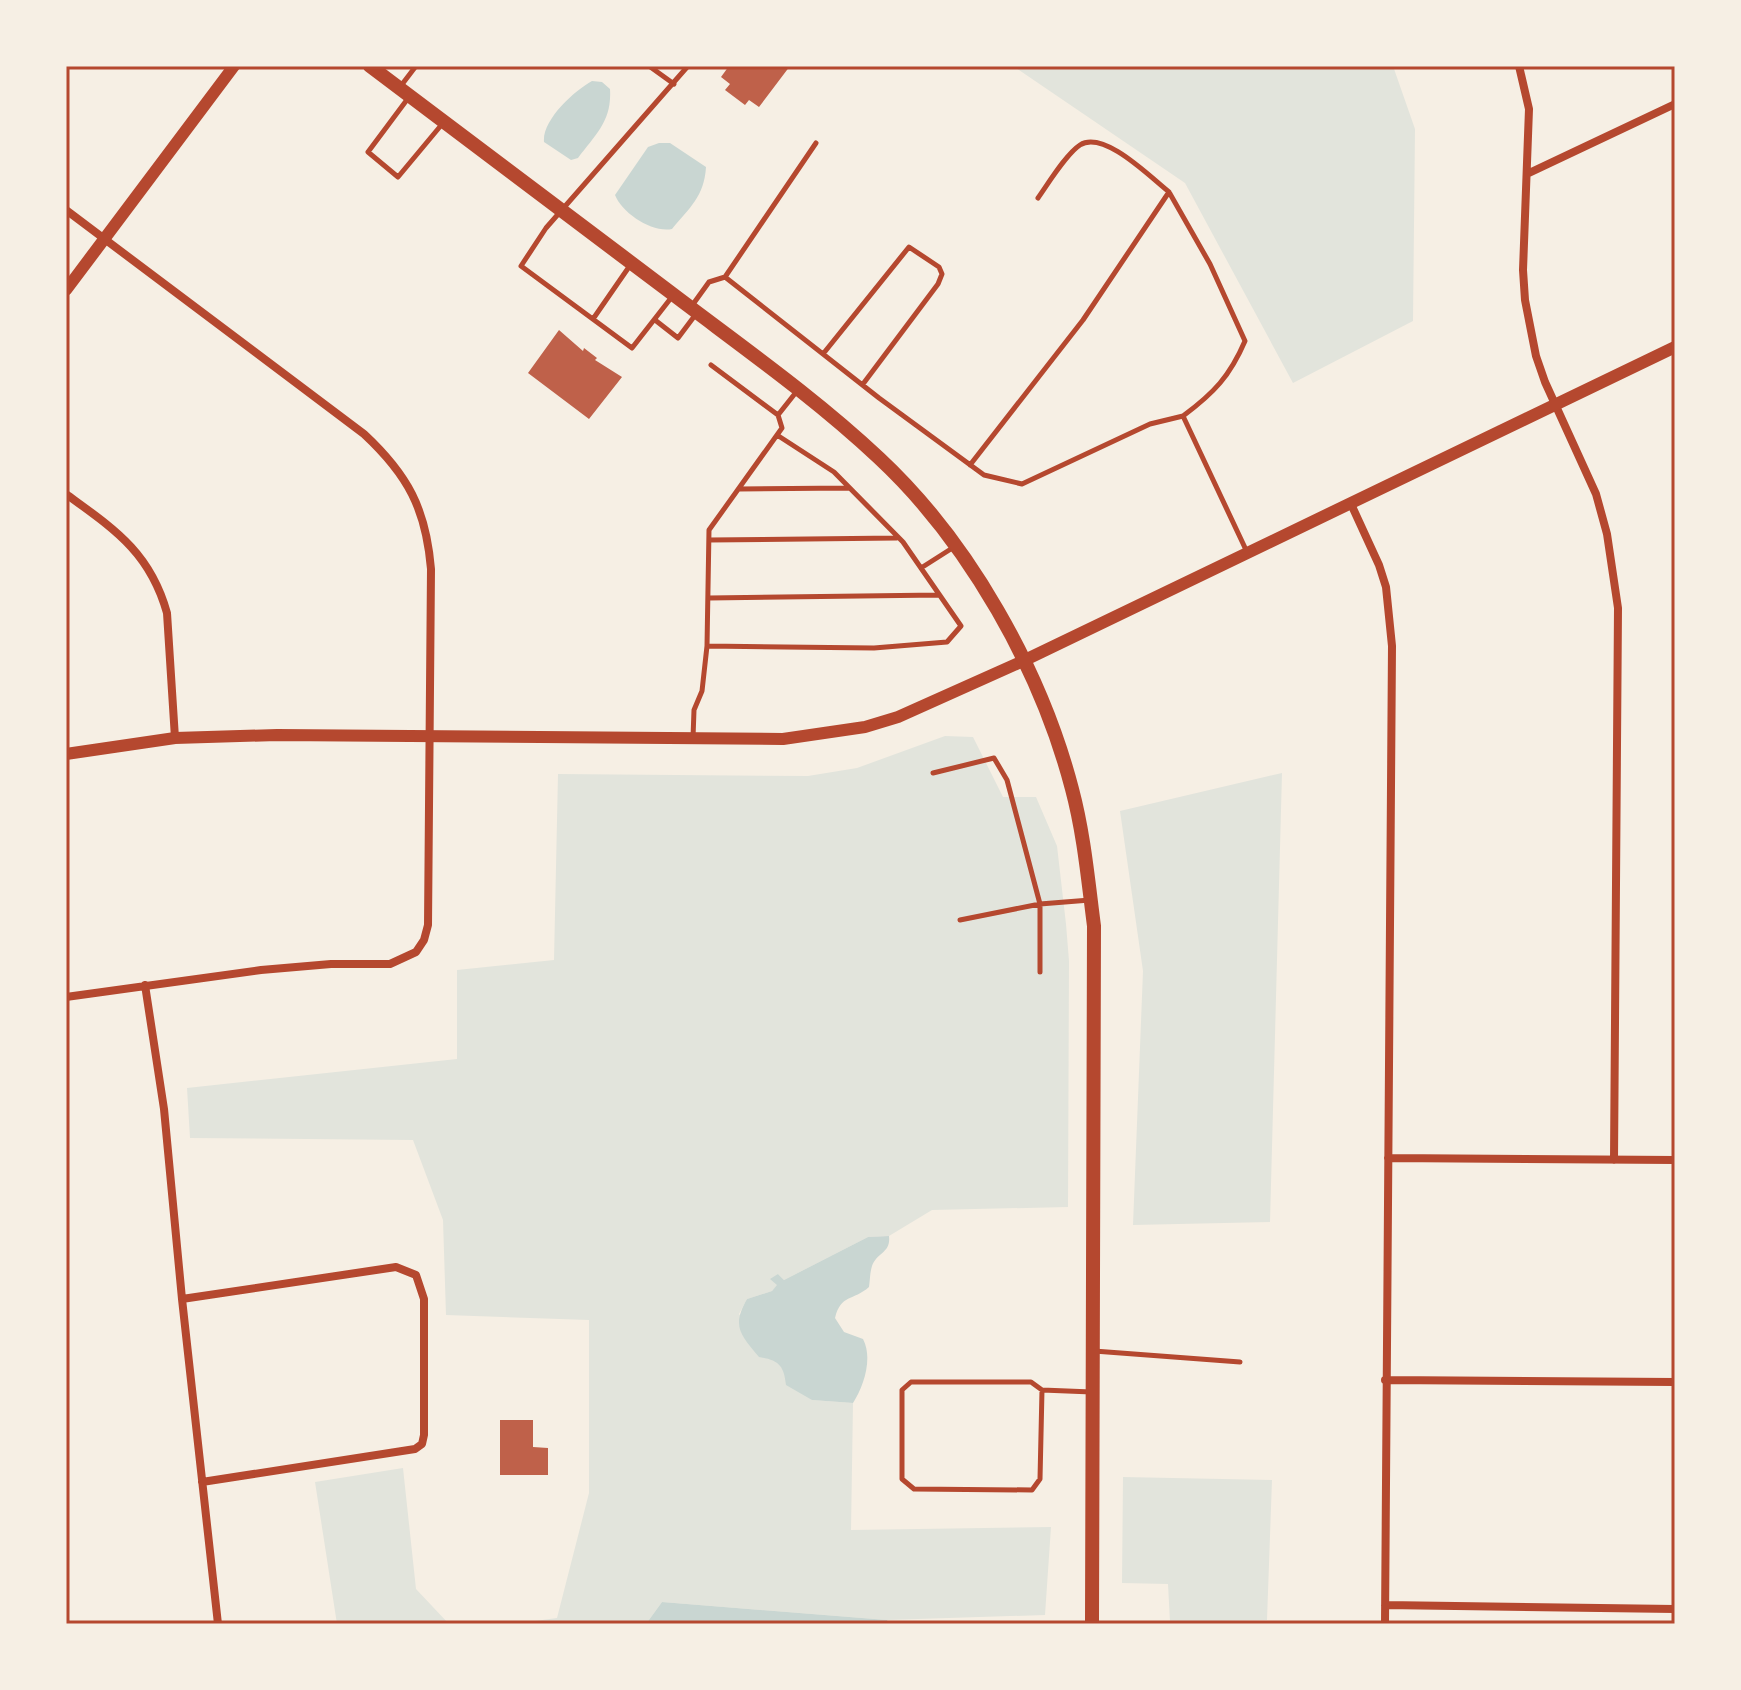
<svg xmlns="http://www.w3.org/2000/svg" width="1741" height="1690" font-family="'IBM Plex Sans',sans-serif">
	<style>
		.green { fill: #e2e4dc }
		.water { fill: #c9d6d2 }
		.building { fill: #bf614a }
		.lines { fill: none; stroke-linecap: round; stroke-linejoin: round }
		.service { stroke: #b5482f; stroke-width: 5 }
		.minor { stroke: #b5482f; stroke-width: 8 }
		.tertiary { stroke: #b5482f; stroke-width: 12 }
		.primary { stroke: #b5482f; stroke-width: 14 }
		.neatline { fill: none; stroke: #b5482f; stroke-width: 3 }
	</style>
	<rect width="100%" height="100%" fill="#f6efe4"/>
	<path class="green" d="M1013,66H1393L1415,129L1413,321L1293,383L1185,183Z
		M945,736L973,737L1003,797H1036L1057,846L1066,924L1069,961L1068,1207L932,1210L889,1236L868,1237L784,1280L778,1274V1285L772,1291L747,1299L739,1314L774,1359L812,1400L853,1403L851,1530L1051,1527L1045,1615L887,1620L662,1602L646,1624H513L557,1618L589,1493V1320L446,1315L443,1220L413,1140L190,1138L187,1088L457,1059V970L554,960L558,774L808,776L857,768Z
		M1282,773L1270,1222L1133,1225L1143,971L1120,811Z
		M403,1468L416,1589L449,1624H337L315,1482Z
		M1123,1477L1272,1480L1267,1620L1170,1622L1168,1584L1122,1583Z"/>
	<path class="water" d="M592,81L602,82L610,89C612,121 596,134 578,158L571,160L544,142C542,120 574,91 592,81Z
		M659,143H670L706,167C704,197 690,207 672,229C652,233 622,213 615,195L648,147Z
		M889,1236C891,1253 877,1252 872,1266C870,1272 870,1280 869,1287C853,1301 841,1294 835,1318L844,1332L863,1339C873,1358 864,1386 853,1403L812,1400L786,1385C784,1366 779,1360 759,1357C741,1335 731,1327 747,1299L772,1291L777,1285L770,1279L778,1274L784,1280L868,1237Z
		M662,1602L887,1620L889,1624H646Z"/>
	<path class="building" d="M729,66H790L759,107L749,100L745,105L725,90L730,84L721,77Z
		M559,330L583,351L584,348L597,358L595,360L622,377L589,419L528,373Z
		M500,1420H533V1447L548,1448V1475H500Z"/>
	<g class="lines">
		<path class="service" d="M649,66L674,84
			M400,87L416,66
			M409,97L368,152L398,177L443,123
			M816,143L725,277L879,398L984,475L1022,484L1150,424L1183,416L1247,552
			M1038,198C1048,184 1066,154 1080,145C1104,130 1150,177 1169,192
			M671,298L632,348L521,266L546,228L688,66
			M691,307L709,282L725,277
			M593,319L631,264
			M655,320L678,338L696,314
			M823,354L909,247L939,267L942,274L938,284L863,384
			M711,365L778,415
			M970,465L1083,320L1169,192L1210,264L1245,341C1230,376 1214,393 1183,416
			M739,489L849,488
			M709,540L897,538
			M921,568L954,547
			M709,598L939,595
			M707,646L709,530L777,435
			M693,738L694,710L702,691L707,646L874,648L947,642L961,626L903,542L834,472L777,435L782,428L778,415L797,391
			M933,773L994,758L1007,780L1040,904V972
			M960,920L1040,904L1090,900
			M1094,1351L1240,1362
			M1042,1390L1040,1479L1032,1490L914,1489L902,1479V1390L911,1382H1031L1042,1390L1092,1392"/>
		<path class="minor" d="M1519,66L1529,109L1523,270L1525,300L1536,356L1545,382L1596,494L1607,534L1618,608L1614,1160
			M1529,173L1675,104
			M66,210L364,434C408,475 426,509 431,569L428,925L424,940L416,952L390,964H331L261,970L66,997
			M66,494C114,529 150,552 167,613L175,738
			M1351,504L1379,565L1386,587L1392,646L1385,1624
			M145,985L164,1109L182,1299L218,1624
			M1388,1158L1675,1160
			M182,1299L396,1267L416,1275L424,1299V1435L422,1444L415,1449L202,1482
			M1385,1380L1675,1382
			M1385,1605L1675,1609"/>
		<path class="tertiary" d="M66,290L234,66
			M66,754L175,738L277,735L783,739L865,727L898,717L1023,661L1675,347"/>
		<path class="primary" d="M370,66C471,141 570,217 670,292C741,346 814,397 879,458C969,542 1041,670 1072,789C1084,834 1088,880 1094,926L1092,1624"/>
	</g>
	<rect width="1741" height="1690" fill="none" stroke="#f6efe4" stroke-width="136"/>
	<rect x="68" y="68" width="1605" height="1554" class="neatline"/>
</svg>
